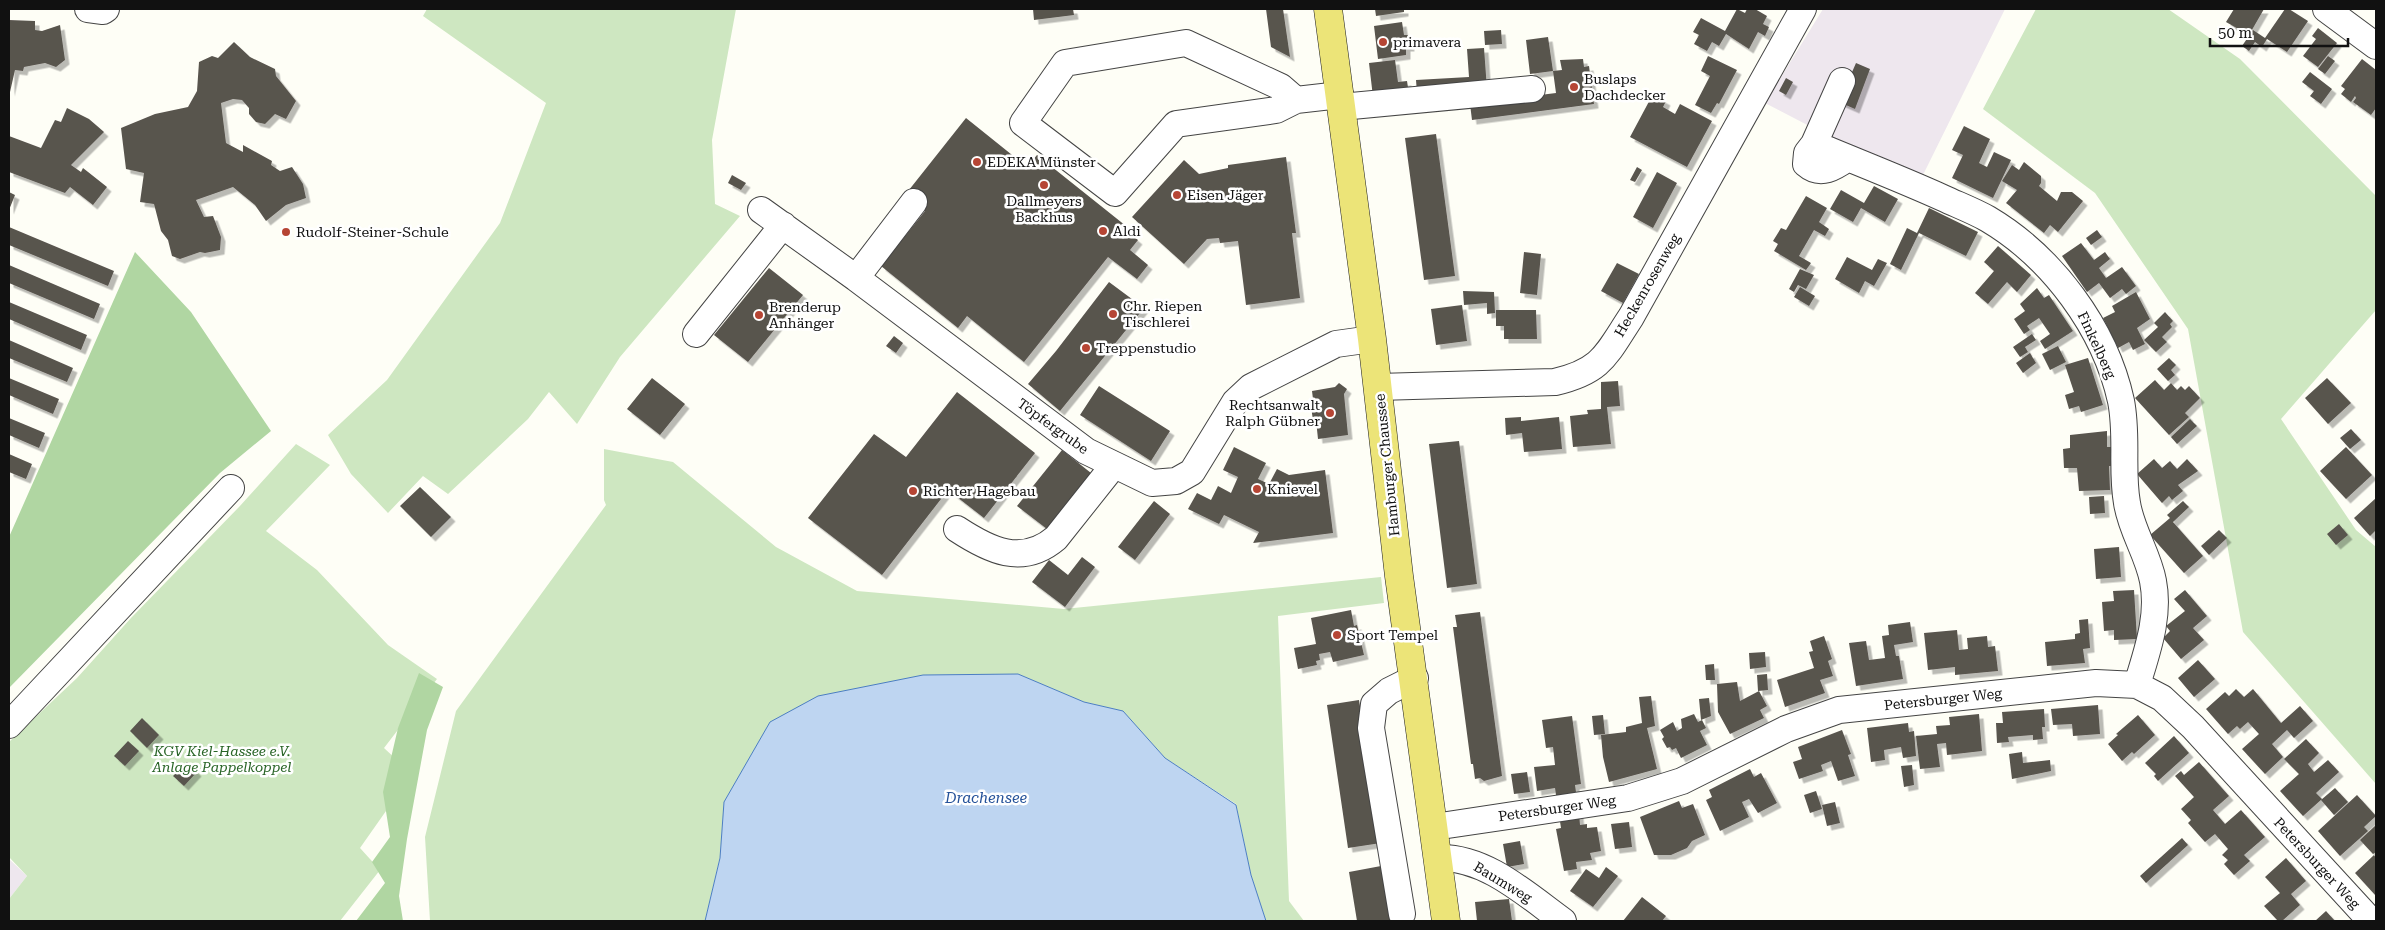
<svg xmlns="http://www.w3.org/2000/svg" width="2385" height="930" font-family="'Roboto Serif',serif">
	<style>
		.industrial { fill: #eee7ee }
		.green { fill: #cee7c1 }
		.forest { fill: #b0d6a2 }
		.water { fill: #bed5f1; stroke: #4c7ec2 }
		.building { fill: #59544e; filter: url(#shadow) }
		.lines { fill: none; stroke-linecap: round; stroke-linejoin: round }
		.minor-casing { stroke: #444; stroke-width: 28 }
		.major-casing { stroke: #222; stroke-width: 29 }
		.minor { stroke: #fff; stroke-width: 26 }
		.major { stroke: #ece478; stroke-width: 28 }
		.poi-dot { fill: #b64534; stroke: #fff; stroke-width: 2 }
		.labels { text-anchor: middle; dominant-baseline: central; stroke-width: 5; stroke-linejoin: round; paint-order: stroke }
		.poi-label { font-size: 14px; fill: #111; stroke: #fff; text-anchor: start }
		.street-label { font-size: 14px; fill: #111; stroke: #fff }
		.park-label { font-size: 14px; font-style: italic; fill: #286426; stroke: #fff }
		.water-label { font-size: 15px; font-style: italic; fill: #245199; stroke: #fff }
	</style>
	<defs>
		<filter id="shadow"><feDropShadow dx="4.5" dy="4.5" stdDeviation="0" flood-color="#0004"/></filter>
	</defs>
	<rect width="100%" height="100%" fill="#fefef6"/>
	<path class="industrial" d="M1823,9H2005L1922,177L1819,131L1765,103Z
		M9,859L27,876L9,899Z"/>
	<path class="green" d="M427,9H736L712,140L715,204L740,216L620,357L577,424L549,392L528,419L448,494L423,476L388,513L351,474L328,435L387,380L500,223L546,103L423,16Z
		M2036,9H2168L2240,59L2376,196V310L2281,419L2356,530L2376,547V784L2243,632L2188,329L2095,193L1983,109Z
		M296,444L330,465L266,531L317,570L388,645L437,679L384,748L412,774L360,848L380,870L340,921H9V899L27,876L9,857V742L77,678L131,618L239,507Z
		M604,449L673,462L776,547L857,591L1064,609L1381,577L1384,603L1278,616L1289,901L1304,921H1266L1251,875L1236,804L1165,758L1123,711L1084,702L1018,674L724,802L720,857L705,921H430L425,837L456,711L606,505L604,500Z"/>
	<path class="forest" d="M135,252L191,312L271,431L220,473L9,688V537Z
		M419,673L443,687L427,730L407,839L399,896L403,921H356L385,883L372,862L390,837L383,792L398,728Z"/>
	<path class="water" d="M1018,674L1084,702L1123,711L1165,758L1236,805L1251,875L1266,921H705L720,858L724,802L770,722L818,696L923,675Z"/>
	<path class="building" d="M1033,9H1073L1074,15L1034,20Z
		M1266,9H1283L1290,57L1271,47Z
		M1375,9H1404V12L1376,16Z
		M1737,9L1745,13L1747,9H1755L1767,16L1763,24L1769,27L1765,36L1758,32L1749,49L1726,34L1719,46L1712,42L1707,51L1694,44L1699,35L1693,32L1701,18L1725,31Z
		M2234,9H2264L2249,35L2226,22Z
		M2285,9H2289L2308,21L2287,52L2267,39L2262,47L2255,42L2249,51L2242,46L2253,30L2265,38Z
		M9,20L35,21V30L42,31L60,25L65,60L56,67L45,63L24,67L23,71L15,70L10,92Z
		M1402,22L1404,35H1408L1410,47H1406V55L1378,59L1374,26Z
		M2318,28L2337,43L2318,67L2303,56L2316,39L2312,36Z
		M1501,30L1502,44L1485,45L1484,31Z
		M1548,37L1553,71L1562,70L1560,60L1583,59L1584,67L1589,66L1594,104L1472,120L1470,104L1556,93L1553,71L1530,74L1526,40Z
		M234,42L250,57L275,69L276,76L296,101L286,119L275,114L265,124L256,122L249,114V108L242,100L233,99L221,103L226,143L243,152V145L272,161L271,165L280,171L292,167L303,184L306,198L286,205L266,221L255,205L233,187L196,200L204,217L213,216L221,237L220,250L205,253L200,252L180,259L172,256L168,240L161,231L154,204L140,202L144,173L126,169L121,128L155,114L188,107L197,91L199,62L212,56L218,58Z
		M1484,48L1487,89L1417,93L1416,80L1469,77L1467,49Z
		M1708,56L1737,70L1719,104L1717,103L1711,113L1695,105L1710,76L1701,71Z
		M2328,56L2335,61L2325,74L2318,69Z
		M2362,59L2376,70V108L2371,115L2353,102L2356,98L2355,96L2351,102L2341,94L2345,89L2341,86Z
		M1395,60L1398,82L1407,81L1409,94L1373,97L1369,63Z
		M1856,63L1870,69L1855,109L1839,102Z
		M2310,72L2332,89L2321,104L2310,96L2314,91L2302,82Z
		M1786,78L1793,82L1786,95L1779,91Z
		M1653,94L1666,101L1663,107L1675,114L1680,104L1712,121L1687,167L1630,137Z
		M67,108L89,119L104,132L71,165L81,172L83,168L107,187L93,205L70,187L65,193L9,172V136L41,148L55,120L61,122Z
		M966,118L1027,167L1037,155L1126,226L1124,229L1138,240L1130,250L1148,265L1137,279L1108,257L1024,362L967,316L958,328L881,266L925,211L905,195Z
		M1964,126L1990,139L1979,163L1987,167L1994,152L2011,160L1993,198L1952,178L1963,155L1952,150Z
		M1436,134L1455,276L1424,280L1405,138Z
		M1286,157L1296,233H1292L1300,298L1246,305L1238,241L1220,243L1219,238L1207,239L1184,264L1132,217L1184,160L1199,174L1228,168V165Z
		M2024,162L2041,176V183L2039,186L2057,201L2061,192H2072L2083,201L2058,232L2050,225L2044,233L2006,203L2017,190L2002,181L2012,165L2019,170Z
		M1637,167L1642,170L1635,182L1630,180Z
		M1657,172L1677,183L1653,228L1633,217Z
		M732,175L746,183L741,190L728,183Z
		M1874,186L1898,199L1885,222L1861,208L1853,222L1830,209L1841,190L1864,203Z
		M9,192L15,195L9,210Z
		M1806,196L1827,208L1819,222L1829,229L1825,236L1814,230L1799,256L1811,263L1806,270L1774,251L1778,244L1773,241L1781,228L1786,230Z
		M1929,208L1978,232L1966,256L1919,233L1901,270L1890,264L1907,228L1917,233Z
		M9,227L114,271L108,286L9,245Z
		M2097,230L2102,237L2091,245L2086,238Z
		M2081,243L2094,260L2105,252L2110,259L2099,268L2106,278L2122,267L2136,286L2126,294L2122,289L2110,298L2099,283L2087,292L2062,256Z
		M1998,246L2031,275L2017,292L2007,282L1988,304L1975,293L1994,271L1984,262Z
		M1524,252L1541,254L1537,295L1520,293Z
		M1847,257L1872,270L1878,259L1887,263L1874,286L1865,281L1859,293L1835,279Z
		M1617,263L1639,274L1623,303L1601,291Z
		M9,265L100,304L94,319L9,283Z
		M769,268L803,295L748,362L714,335Z
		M1800,269L1814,275L1806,289L1798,285L1794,292L1789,289Z
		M1109,282L1144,308L1060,411L1028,384L1056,351Z
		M1800,287L1815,296L1809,306L1794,297Z
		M2037,288L2044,298L2049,295L2073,331L2045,349L2040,341L2050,334L2039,318L2027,326L2030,330L2024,334L2014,319L2025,311L2020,304Z
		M1463,291L1494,292L1495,313L1487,314V303L1464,305Z
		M2136,292L2150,319L2137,328L2145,344L2133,350L2129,342L2118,348L2103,318L2115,312L2112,306Z
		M9,302L87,335L81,350L9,319Z
		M1462,305L1467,341L1436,345L1431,309Z
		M1496,310H1536L1537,339H1504V326H1496Z
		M2165,312L2173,321L2170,324L2172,327L2162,337L2167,342L2156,352L2144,340L2158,327L2154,323Z
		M2032,334L2036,340L2025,347L2028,352L2020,357L2013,347Z
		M894,336L903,343L896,353L886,346Z
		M9,340L73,368L67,382L9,358Z
		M2058,346L2066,362L2050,370L2042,354Z
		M2030,353L2036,363L2023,373L2016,363Z
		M2088,358L2103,405L2081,412L2079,406L2069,409L2065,395L2074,392L2065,365Z
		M2169,358L2176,365L2171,370L2175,375L2168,381L2157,369Z
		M9,378L59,399L53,414L9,395Z
		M652,378L685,404L660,435L627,409Z
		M2327,378L2351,403L2328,424L2305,398Z
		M2155,380L2164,390L2171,383L2177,390L2181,386L2185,390L2189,386L2200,398L2185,413L2189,417L2169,435L2135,398Z
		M1618,381L1620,406L1607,407L1611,444L1573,447L1570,416L1588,414L1587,410L1601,409V382Z
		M1339,383L1347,389L1344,394L1348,435L1318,439L1316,420H1313L1311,407H1314L1312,391L1335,387Z
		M1099,386L1170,431L1151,461L1080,415Z
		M957,392L1035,453L984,518L948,490L882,575L808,518L874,434L906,457Z
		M1521,417V421L1559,417L1562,449L1524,452L1522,433L1506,435L1505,418Z
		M9,418L45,433L39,448L9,435Z
		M2190,419L2197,426L2177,444L2171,437Z
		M2351,429L2361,440L2350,449L2340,438Z
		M2107,431V447H2113L2114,466H2109L2110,490L2079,491L2077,468H2064L2063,449L2070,448V435Z
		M1459,441L1477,584L1447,588L1429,444Z
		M1234,447L1266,463L1258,479L1269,484L1277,469L1289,475L1325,470L1333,533L1253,543L1259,532L1224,515L1219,524L1188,509L1197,493L1211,500L1218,486L1231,493L1238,477L1223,470Z
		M2346,447L2372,475L2346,499L2320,471Z
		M1062,450L1091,473L1047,529L1017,506Z
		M9,454L32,464L26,479L9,472Z
		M2154,459L2162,468L2170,461L2177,469L2187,459L2198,471L2178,485L2183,491L2172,500L2169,496L2162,503L2137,474Z
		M420,487L451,517L431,537L400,506Z
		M2104,496L2105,513L2090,514L2089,497Z
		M2376,498V530L2370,536L2354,518Z
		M1154,501L1170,514L1135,560L1118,547Z
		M2183,501L2189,507L2173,522L2203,556L2184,573L2150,535L2170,518L2167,515Z
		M2339,524L2348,535L2336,545L2327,534Z
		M2219,530L2227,538L2209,555L2201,546Z
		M2119,547L2121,577L2096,579L2094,549Z
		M1082,557L1095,567L1065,607L1032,582L1049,560L1068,575Z
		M2134,590L2137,639L2114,640V630L2104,631L2102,602L2114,601L2113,591Z
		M2185,590L2207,616L2193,628L2204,640L2181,659L2163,638L2170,631L2166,626L2185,611L2174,599Z
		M1351,610L1354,626L1357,625L1364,655L1333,662L1330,652L1319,654L1320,660L1316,661L1317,665L1298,669L1294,648L1316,644L1311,618Z
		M1480,612L1502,776L1484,781L1480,778L1475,779L1473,764H1471L1453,627H1457L1455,615Z
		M2088,619L2090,648L2083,649L2085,663L2047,666L2045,642L2075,639V634L2080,633L2079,620Z
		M1910,622L1913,642L1894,645L1896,656H1899L1903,679L1856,686L1849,643L1866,641L1869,660L1885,658L1882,636L1889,635L1888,625Z
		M1957,630L1959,650L1968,649L1967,638L1987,636L1988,647L1995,646L1998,671L1955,675V667L1928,670L1924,633Z
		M1824,636L1832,659L1828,661L1833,676L1820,680L1825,693L1785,707L1777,680L1814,668L1809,652L1813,651L1810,641Z
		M1765,652L1766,667L1750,669L1749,653Z
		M2198,660L2215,679L2194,697L2178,678Z
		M1714,664L1715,680H1706L1705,665Z
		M1767,674L1768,690L1758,691L1757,675Z
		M1737,682L1740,701L1759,691L1767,706L1760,710L1764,718L1730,734L1718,712L1717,684Z
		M2236,689L2244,697L2253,689L2281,723L2300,706L2313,721L2294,738L2287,730L2272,744L2283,757L2265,774L2242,749L2259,734L2248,722L2240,729L2237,726L2228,734L2206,709L2225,692L2229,696Z
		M1651,696L1655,726L1647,728L1657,769L1609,782L1603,757L1601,735L1626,732V727L1642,723L1639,697Z
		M1709,698L1711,716L1701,720L1699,699Z
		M1359,700L1381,843L1348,848L1327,705Z
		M2098,705L2100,734L2073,736L2072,724L2053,725L2051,709Z
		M2044,709L2045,727H2042L2043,739L2033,740V735L2008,737L2009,742L1997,743L1996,723H2003L2002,712Z
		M1694,714L1698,722L1702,720L1706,728L1700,731L1707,745L1681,758L1676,748L1672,750L1670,747L1667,748L1662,739L1664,737L1660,730L1673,722L1677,731L1682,728L1681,719Z
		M1979,714L1982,751L1947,755L1946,743L1937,744L1940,767L1920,769L1916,736L1937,734L1936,726L1950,725L1949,717Z
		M1603,715L1605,734L1594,735L1592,716Z
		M2138,715L2155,735L2134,754L2132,752L2122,761L2108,744L2118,735L2116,734Z
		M1572,716L1581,784L1575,785L1577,799L1557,802L1555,788L1537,791L1534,767L1555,765L1553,747L1546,748L1542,720Z
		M142,718L159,735L147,748L130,731Z
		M1908,723L1909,732L1914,731L1916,756L1903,758L1901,747L1884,750L1885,760L1871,762L1867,728Z
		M1842,730L1851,754L1848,755L1855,776L1838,781L1831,761L1821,765L1823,771L1799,779L1793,762L1802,759L1798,747Z
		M2174,736L2189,753L2158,781L2154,776L2156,774L2145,763Z
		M2306,739L2319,753L2308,764L2314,772L2328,760L2339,772L2316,793L2322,799L2303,816L2280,791L2299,774L2284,759Z
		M128,741L139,751L125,766L114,756Z
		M2022,752L2023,763L2050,760L2051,771L2012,779L2009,754Z
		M187,762L197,772L184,786L173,776Z
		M2199,762L2229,796L2213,810L2225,824L2241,810L2265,837L2244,855L2250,861L2234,875L2224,864L2228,860L2222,855L2228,849L2215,834L2205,842L2188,823L2191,820L2181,809L2194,797L2175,776L2181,771L2184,775Z
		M1912,765L1914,785L1904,787L1901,766Z
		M1750,769L1754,777L1761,773L1777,803L1758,813L1749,799L1742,802L1749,817L1720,831L1706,800L1712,797L1709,790Z
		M1527,772L1530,792L1514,794L1511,774Z
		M2335,788L2348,802L2334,815L2321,800Z
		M1816,791L1822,809L1810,813L1804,795Z
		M2357,795L2376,816L2364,827L2368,831L2340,856L2318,831Z
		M1679,801L1682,808L1693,804L1705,835L1692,841L1687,848L1671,855H1654L1640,817Z
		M1835,802L1840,823L1827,826L1822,805Z
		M1579,813L1580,825L1587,824V828L1597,827L1601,851L1590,853L1592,860L1576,862L1577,869L1564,871L1556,829L1561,828L1559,815Z
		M1629,822L1632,847L1615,849L1611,824Z
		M2376,825V852L2373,854L2360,840Z
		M2182,838L2188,845L2146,883L2140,876Z
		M1520,841L1524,864L1507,867L1503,844Z
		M2374,855L2376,858V896L2355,873Z
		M2286,858L2306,881L2291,894L2300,905L2282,921H2278L2264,906L2280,893L2265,877Z
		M1381,866L1390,921H1357L1349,872Z
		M1606,867L1618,876L1593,907L1570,891L1586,869L1599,878Z
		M1642,897L1666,916L1662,921H1623Z
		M1509,899L1512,921H1477L1475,902Z
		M2326,911L2335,921H2315Z"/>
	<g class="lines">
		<g class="minor-casing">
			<path id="minor" d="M88,9L103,11L106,9
				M2326,9L2376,46
				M1296,100L1281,87L1186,43L1065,63L1023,123L1115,193L1176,124L1276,110L1296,100L1340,95
				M1341,107L1532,89
				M1814,144L1842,81
				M1848,158C1835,167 1821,177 1806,164L1807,153L1814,144C1857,162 1901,179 1943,198C1958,205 1974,211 1988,219C2052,257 2105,328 2121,401C2128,436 2121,470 2127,503C2131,530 2148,554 2153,581C2160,617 2147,651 2137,685
				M761,210L856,278L1086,451L1152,483L1176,481L1192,472L1235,402L1251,387L1336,344L1372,339
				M856,278L914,202
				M696,334L783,225
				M1378,387L1555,382C1602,371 1606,355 1631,317L1803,9
				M957,529C989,550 1022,567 1056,538L1114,465
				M9,725L231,488
				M1434,827L1628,798L1682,781L1786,729L1839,710L2096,683L2137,685L2162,698L2193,727L2371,921
				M1438,858C1485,856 1527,895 1563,921
				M1402,914L1371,728L1374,704L1389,691L1415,678"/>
		</g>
		<g class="major-casing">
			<path id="major" d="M1328,9L1372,339L1399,576L1446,921"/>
		</g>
		<use href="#minor" class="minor"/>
		<use href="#major" class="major"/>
	</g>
	<g class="poi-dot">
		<circle cx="1383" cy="42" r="5"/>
		<circle cx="1574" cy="87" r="5"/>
		<circle cx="977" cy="162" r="5"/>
		<circle cx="1044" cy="185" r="5"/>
		<circle cx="1177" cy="195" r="5"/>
		<circle cx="1103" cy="231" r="5"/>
		<circle cx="286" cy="232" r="5"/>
		<circle cx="1113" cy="314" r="5"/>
		<circle cx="759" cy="315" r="5"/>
		<circle cx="1086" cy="348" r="5"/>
		<circle cx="1330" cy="413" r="5"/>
		<circle cx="1257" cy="489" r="5"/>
		<circle cx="913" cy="491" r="5"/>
		<circle cx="1337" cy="635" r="5"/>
	</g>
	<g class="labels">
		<g class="poi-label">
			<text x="1393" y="42">primavera</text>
			<text x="1584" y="79">Buslaps<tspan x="1584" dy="16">Dachdecker</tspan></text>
			<text x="987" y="162">EDEKA Münster</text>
			<text x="1187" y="195">Eisen Jäger</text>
			<text x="1044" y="201" text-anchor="middle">Dallmeyers<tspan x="1044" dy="16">Backhus</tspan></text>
			<text x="1113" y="231">Aldi</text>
			<text x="296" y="232">Rudolf-Steiner-Schule</text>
			<text x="1123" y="306">Chr. Riepen<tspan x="1123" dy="16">Tischlerei</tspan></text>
			<text x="769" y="307">Brenderup<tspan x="769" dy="16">Anhänger</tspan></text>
			<text x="1096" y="348">Treppenstudio</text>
			<text x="1320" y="405" text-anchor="end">Rechtsanwalt<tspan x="1320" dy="16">Ralph Gübner</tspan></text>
			<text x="1267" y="489">Knievel</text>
			<text x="923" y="491">Richter Hagebau</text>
			<text x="1347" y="635">Sport Tempel</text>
		</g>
		<g class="street-label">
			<text transform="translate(1647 285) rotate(-60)">Heckenrosenweg</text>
			<text transform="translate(2097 345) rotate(65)">Finkelberg</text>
			<text transform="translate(1053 426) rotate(36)">Töpfergrube</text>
			<text transform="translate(1387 465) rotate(-96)">Hamburger Chaussee</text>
			<text transform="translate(1943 699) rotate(-6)">Petersburger Weg</text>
			<text transform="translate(1557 808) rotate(-8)">Petersburger Weg</text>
			<text transform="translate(2317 863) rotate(47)">Petersburger Weg</text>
			<text transform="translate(1503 882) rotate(31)">Baumweg</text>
		</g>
		<g class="park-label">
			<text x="222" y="751">KGV Kiel-Hassee e.V.<tspan x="222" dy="16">Anlage Pappelkoppel</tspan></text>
		</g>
		<g class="water-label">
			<text x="986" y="798">Drachensee</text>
		</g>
	</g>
	<rect width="2385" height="930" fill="none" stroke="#111111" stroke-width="20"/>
	<path d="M2210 38v8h138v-8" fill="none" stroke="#111111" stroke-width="2.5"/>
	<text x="2218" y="38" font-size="15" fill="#111111" stroke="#ffffff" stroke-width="4" paint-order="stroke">50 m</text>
</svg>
